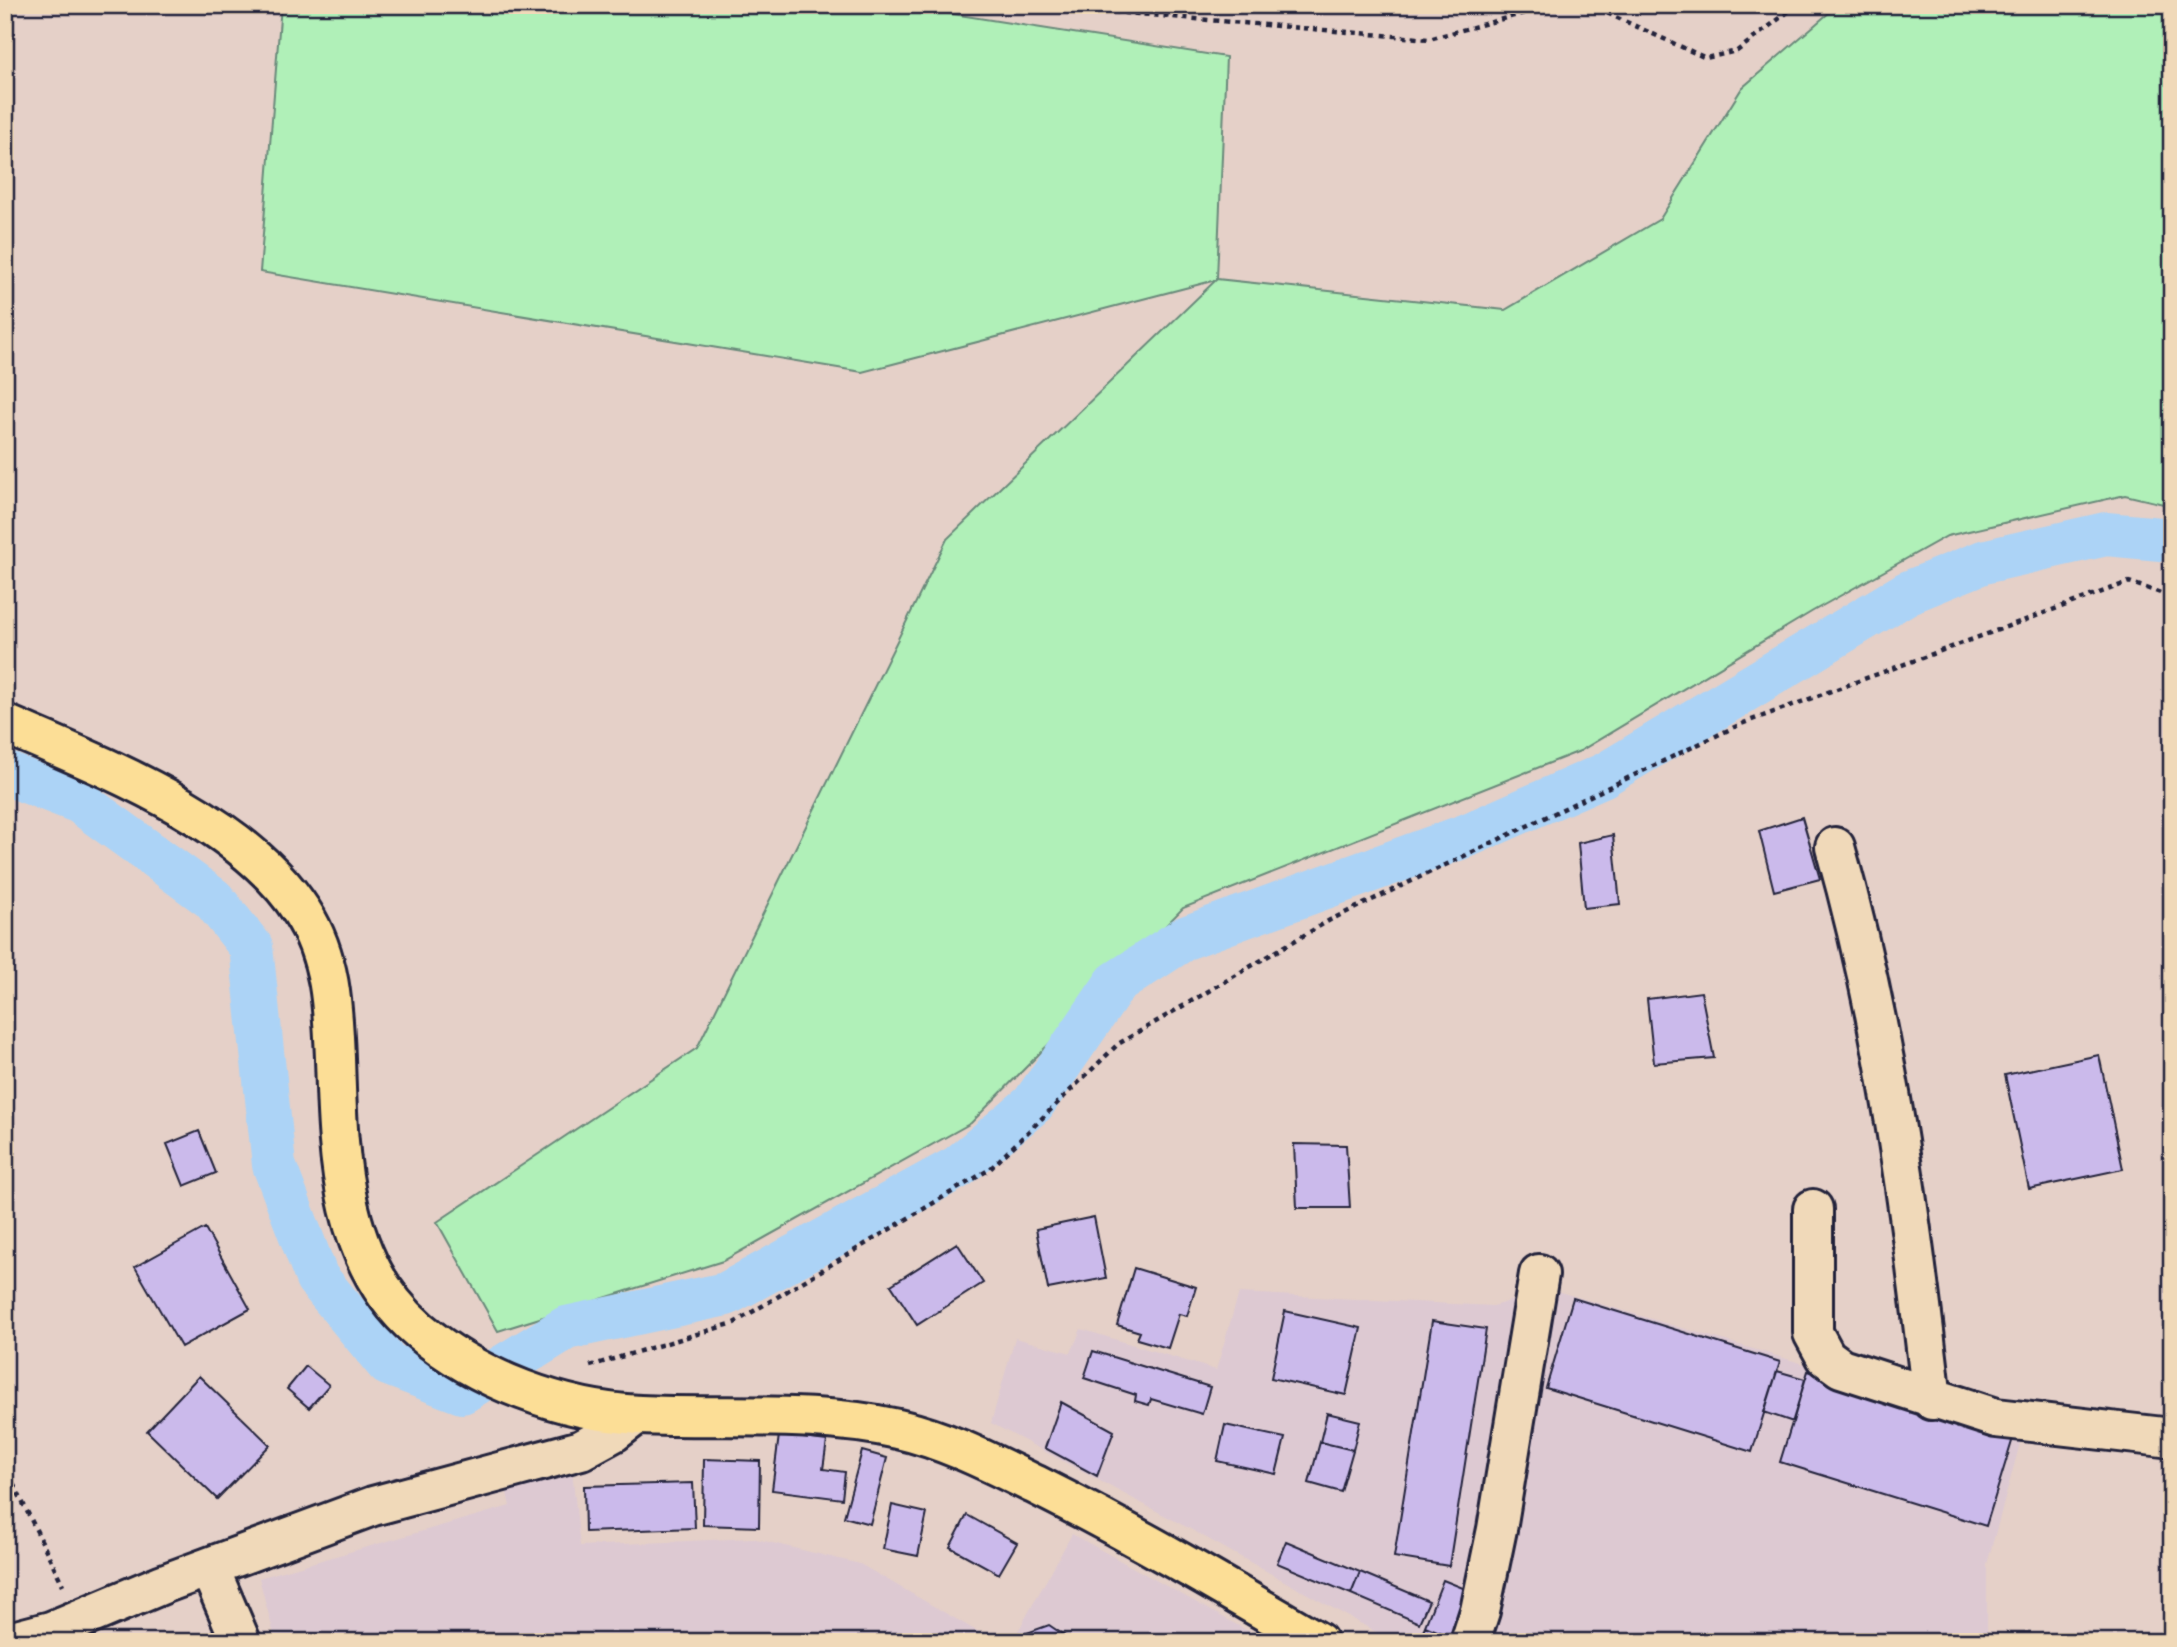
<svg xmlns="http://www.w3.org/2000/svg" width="2177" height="1647" font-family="'Gochi Hand',sans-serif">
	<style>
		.built { fill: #ddc9d2 }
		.green { fill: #b0f0b8; stroke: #69897a; stroke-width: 2 }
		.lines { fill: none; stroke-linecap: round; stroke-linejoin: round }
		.canal { stroke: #acd3f6; stroke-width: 44 }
		.building { fill: #cbbaeb; stroke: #22223b; stroke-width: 2 }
		.minor-casing { stroke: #22223b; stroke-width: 44 }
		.major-casing { stroke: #22223b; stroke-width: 44 }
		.path { stroke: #22223b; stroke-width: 4.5; stroke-dasharray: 5 5; stroke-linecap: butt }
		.minor { stroke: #f0d9b9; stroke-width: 38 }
		.major { stroke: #fcde96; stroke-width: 38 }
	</style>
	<rect width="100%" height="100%" fill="#e5d0c8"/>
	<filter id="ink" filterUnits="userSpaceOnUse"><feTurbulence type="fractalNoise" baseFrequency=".0143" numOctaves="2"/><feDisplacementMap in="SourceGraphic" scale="14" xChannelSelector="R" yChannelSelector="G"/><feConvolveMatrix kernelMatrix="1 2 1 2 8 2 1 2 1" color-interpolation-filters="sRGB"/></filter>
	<g filter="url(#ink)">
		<path class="built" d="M1550,1289L2024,1429L1987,1564V1642H1394L1192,1530L991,1423L1015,1338L1071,1353L1081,1329L1216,1370L1239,1293L1493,1306Z
			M572,1470L580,1546L752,1538L860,1564L996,1642H276L259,1578L510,1506L504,1480Z
			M1072,1534L1268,1642H1012Z"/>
		<path class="green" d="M281,5H896L1226,57L1217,279L1505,310L1660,219L1742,88L1838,5H2172V506L2125,495L1947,536L1813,611L1580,751L1183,908L971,1123L723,1261L498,1331L437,1222L697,1048L947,539L1216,280L862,372L260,272Z"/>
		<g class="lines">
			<path class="canal" d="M5,773L80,802L213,899L251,947L274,1165L317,1278L388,1364L462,1392L566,1328L726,1294L958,1167L1033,1104L1116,983L1185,938L1468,835L1604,775L1907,593L1983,562L2106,534L2172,540"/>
		</g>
		<path class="building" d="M1802,817L1820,879L1774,891L1759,831Z
			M1613,835L1620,904L1584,908L1578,843Z
			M1701,992L1714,1058L1654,1063L1647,999Z
			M2099,1055L2123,1169L2029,1189L2005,1075Z
			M199,1131L216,1173L184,1186L167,1144Z
			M1294,1144L1346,1145L1350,1208H1297Z
			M1094,1217L1106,1278L1048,1289L1036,1229Z
			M205,1228L250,1309L181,1347L135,1267Z
			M957,1243L983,1283L917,1325L891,1285Z
			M1134,1268L1196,1287L1187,1316L1179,1314L1168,1348L1137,1339L1140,1332L1117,1325Z
			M1573,1298L1780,1362L1752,1452L1546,1388Z
			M1285,1311L1361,1328L1346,1395L1271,1378Z
			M1432,1321L1486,1329L1449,1566L1394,1557Z
			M1093,1351L1210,1387L1202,1414L1151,1399L1149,1405L1135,1401L1136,1395L1084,1378Z
			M306,1366L329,1385L309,1408L287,1389Z
			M1777,1371L1805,1379L1793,1422L1764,1412Z
			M1808,1371L2014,1435L1986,1526L1780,1462Z
			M199,1376L270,1445L217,1499L147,1431Z
			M1061,1402L1114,1431L1097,1476L1045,1448Z
			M1327,1413L1360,1421L1353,1450L1320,1442Z
			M1225,1425L1285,1438L1276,1474L1217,1461Z
			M779,1435L827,1441L823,1469L845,1472L842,1499L772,1490Z
			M1320,1442L1353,1450L1341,1492L1309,1483Z
			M862,1451L887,1458L870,1524L844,1517Z
			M704,1459L760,1461L759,1527L703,1525Z
			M693,1483L695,1528L585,1532L584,1486Z
			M892,1505L927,1513L918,1556L883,1549Z
			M967,1515L1017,1543L999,1574L950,1547Z
			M1286,1541L1360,1572L1351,1594L1277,1563Z
			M1360,1572L1429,1601L1419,1623L1351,1594Z
			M1443,1580L1473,1592L1454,1638L1425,1626Z
			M1049,1625L1074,1642H1020L1024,1634Z
			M1425,1626L1454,1638L1452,1642H1418Z"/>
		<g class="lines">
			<g class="minor-casing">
				<path id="minor" d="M1835,847C1886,1028 1911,1213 1932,1400
					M1813,1209V1333L1826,1357L1841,1368L1996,1418L2172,1438
					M209,1567L241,1642
					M9,1642L51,1631L163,1584L373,1506L581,1450L614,1432L636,1415
					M1470,1642L1480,1611L1497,1529L1539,1274"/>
			</g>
			<g class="major-casing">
				<path id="major" d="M5,724C102,766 244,820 302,912C331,957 333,1007 335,1058C338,1153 339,1262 419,1330C478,1380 563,1411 640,1415C725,1419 814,1410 898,1429C947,1440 993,1464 1038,1486C1134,1534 1226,1588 1318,1642"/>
			</g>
			<path class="path" d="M1034,5L1429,39L1554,5
				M1589,5L1706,58L1737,51L1797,5
				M590,1366L734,1323L990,1169L1118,1044L1330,920L1741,724L2129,582L2172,597
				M5,1466L63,1585"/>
			<use href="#minor" class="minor"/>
			<use href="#major" class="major"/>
		</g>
	</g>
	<rect width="2177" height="1647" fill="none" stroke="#f0d9b9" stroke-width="28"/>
	<rect x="14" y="14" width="2149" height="1619" fill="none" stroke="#22223b" stroke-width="2.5" filter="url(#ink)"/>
</svg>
